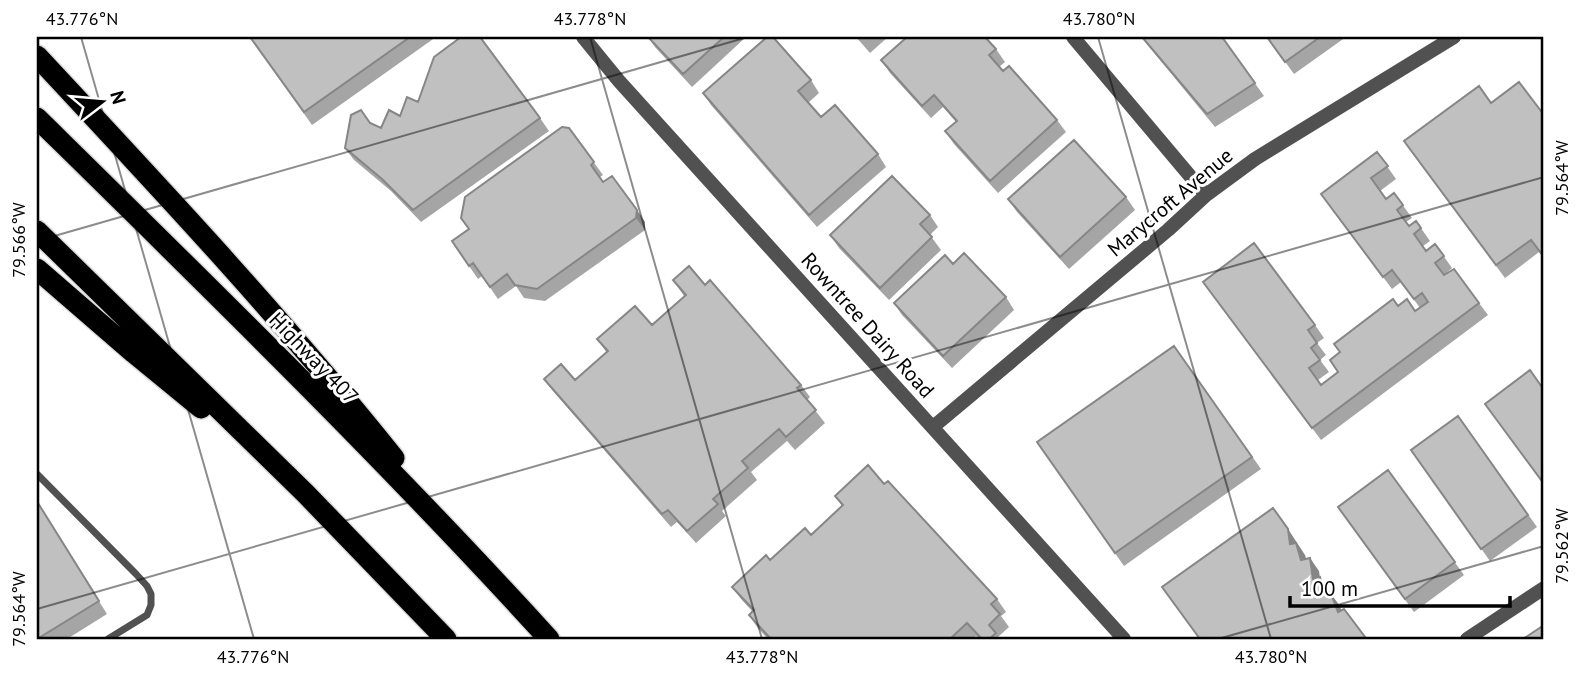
<svg xmlns="http://www.w3.org/2000/svg" width="1581" height="676" font-family="'PT Sans',sans-serif">
	<style>
		.lines { fill: none; stroke-linecap: round; stroke-linejoin: round }
		.highway-casing { stroke: #dbdbdb; stroke-width: 24 }
		.lane { stroke: #515151; stroke-width: 7 }
		.street { stroke: #515151; stroke-width: 14 }
		.highway { stroke: #000; stroke-width: 21 }
		.wall { fill: #a5a5a5 }
		.shaded-wall { fill: #868686 }
		.building { fill: #c0c0c0; stroke: #868686; stroke-width: 2 }
		.ticks { fill: none; stroke: #000; stroke-width: 2; stroke-opacity: 0.45 }
		.labels { text-anchor: middle; dominant-baseline: central; stroke-width: 6; stroke-linejoin: round; paint-order: stroke }
		.street-label { font-size: 21px; fill: #000; stroke: #fff }
		.neatline { fill: none; stroke: #000; stroke-width: 2.5 }
		.ticks-label { font-size: 18px; text-anchor: middle; fill: #000 }
	</style>
	<rect width="100%" height="100%" fill="#fff"/>
	<g class="lines">
		<g class="highway-casing">
			<path id="highway" d="M37,56C159,187 282,318 394,458
				M37,118C211,289 385,459 549,639
				M37,231L306,494L446,639
				M37,269L134,353L201,408"/>
		</g>
		<path class="lane" d="M37,474L136,574L147,586L151,594V605L147,615L108,639"/>
		<path class="street" d="M583,37L619,81L1124,639
			M1073,37L1206,195
			M933,427L1168,230L1206,195L1255,159L1454,37
			M1467,639L1544,588"/>
		<use href="#highway" class="highway"/>
	</g>
	<path class="wall" d="M250,37H436L312,125Z
		M648,37H746L692,87L655,47Z
		M856,37H888L870,53Z
		M1141,37H1222L1264,96L1215,127Z
		M1267,37H1346L1294,74Z
		M996,49L1005,62L999,67L1057,120L1066,132L998,193L954,144L945,131L956,122L943,107L931,118L890,73L881,60Z
		M811,80L819,93L808,103L821,117L878,154L886,167L817,227L711,105L703,93Z
		M418,102L540,118L549,131L421,222L391,191L354,160L345,148L370,122L381,128Z
		M1491,103L1544,115V259L1539,252L1505,278L1413,154Z
		M569,128L603,175L600,177L603,182L645,222V230L545,301L524,298L516,286L498,299L482,276L478,279L452,241L469,229Z
		M1377,152L1396,179L1380,191L1386,199L1394,193L1412,218L1406,222L1409,226L1416,221L1430,241L1423,246L1426,251L1435,244L1452,268L1444,275L1479,303L1488,315L1321,440L1212,294L1315,325L1324,338L1317,343L1326,355L1320,360L1329,372L1318,380L1321,385L1338,372L1398,306L1415,311L1420,308L1401,282L1392,289L1330,206Z
		M1126,197L1135,210L1069,269L1017,212L1008,199Z
		M930,215L938,227L930,235L941,250L889,300L839,248L830,235Z
		M953,264L1006,297L1014,310L952,368L902,315L894,303Z
		M673,280L705,285L801,385L810,397L807,400L825,423L795,450L787,441L751,472L757,480L722,511L726,516L696,543L677,522L671,527L553,391L544,379L575,380L607,353L597,339L652,325L684,296Z
		M1174,346L1261,469L1124,566L1037,442Z
		M1458,416L1537,527L1490,561L1411,450Z
		M1388,470L1464,575L1414,612L1338,507Z
		M884,484L997,599L1006,612L1001,616L1009,627L998,637L1000,639H979L976,636L972,639H768L757,627L749,615L752,611L741,599L732,587L770,560L811,535L842,506L835,496Z
		M38,503L107,614L67,639H37Z"/>
	<path class="shaded-wall" d="M637,210L645,222V230L636,218Z
		M1288,529L1305,555L1310,572L1290,544Z
		M1310,558L1319,571L1322,592L1313,579Z
		M1320,577L1329,590L1333,607L1324,595Z
		M1331,594L1340,606L1346,625L1338,612Z"/>
	<path class="building" d="M250,37H410L304,112Z
		M461,37H480L540,118L413,210L382,179L345,148L351,115L361,110L370,123L381,128L389,110L400,116L407,97L418,102L434,57Z
		M648,37H724L683,74Z
		M767,37H773L811,80L798,91L821,117L835,105L878,154L809,215L703,93Z
		M907,37H985L996,49L989,55L1003,71L1009,66L1057,120L990,181L945,131L957,121L934,95L922,106L881,60Z
		M1142,37H1222L1255,83L1207,114Z
		M1267,37H1320L1285,62Z
		M1519,82L1544,115V257L1531,240L1496,265L1404,141L1479,86L1491,103Z
		M562,127L569,128L594,162L591,165L603,182L612,176L637,210L636,218L537,289L515,285L507,274L490,287L473,263L469,266L452,241L469,229L461,218L465,197Z
		M1074,140L1126,197L1060,257L1008,199Z
		M1377,152L1388,166L1371,178L1386,199L1394,193L1403,205L1397,210L1409,226L1416,221L1421,228L1414,234L1426,251L1435,244L1444,256L1435,263L1444,275L1454,269L1479,303L1312,428L1203,282L1254,243L1315,325L1308,330L1317,343L1311,348L1320,360L1309,368L1321,385L1338,372L1330,360L1340,352L1334,344L1393,299L1398,306L1407,299L1415,311L1428,302L1422,293L1414,299L1392,270L1383,277L1321,194Z
		M892,176L930,215L920,224L932,237L880,288L830,235Z
		M964,253L1006,297L943,356L894,303L945,255L953,264Z
		M689,266L705,285L710,280L801,385L797,388L816,410L786,437L779,429L742,461L748,468L713,499L718,504L687,531L668,510L662,514L544,379L561,364L575,380L608,351L597,339L635,306L652,325L686,295L673,280Z
		M1174,346L1252,457L1115,553L1037,442Z
		M1530,370L1544,390V484L1485,404Z
		M1458,416L1528,515L1481,549L1411,450Z
		M868,465L884,484L888,481L997,599L991,604L1000,614L989,625L996,633L989,639H982L967,623L950,639H771L749,615L754,610L732,587L766,555L770,560L805,528L811,535L843,505L835,496Z
		M1388,470L1455,562L1405,599L1338,507Z
		M38,503L99,601L37,639V504Z
		M1273,508L1288,529L1290,544L1296,543L1301,560L1310,558L1313,579L1320,577L1324,595L1331,594L1338,612L1344,609L1365,637L1361,639H1214L1213,638L1211,639H1200L1162,587Z
		M1544,625V639H1523Z"/>
	<path class="ticks" d="M81,37L254,639M590,37L762,639M1098,37L1271,639M37,241L748,37M37,609L1544,177M1218,639L1544,546"/>
	<g class="labels">
		<g class="street-label">
			<text transform="translate(1170 202) rotate(-40)">Marycroft Avenue</text>
			<text transform="translate(868 325) rotate(48)">Rowntree Dairy Road</text>
			<text transform="translate(314 358) rotate(46)">Highway 407</text>
		</g>
	</g>
	<rect width="1581" height="676" fill="none" stroke="#ffffff" stroke-width="77"/>
	<g transform="translate(102 102) rotate(74)" stroke="#ffffff" stroke-width="5" paint-order="stroke">
	<path d="M0-5L12 26L0 18L-12 26Z" fill="#000000"/>
	<text y="-10" font-size="19" font-weight="bold" text-anchor="middle" fill="#000000">N</text>
	</g>
	<path d="M1290 596v10h220v-10" fill="none" stroke="#000000" stroke-width="3.5"/>
	<text x="1301" y="596" font-size="21" fill="#000000" stroke="#ffffff" stroke-width="5" paint-order="stroke">100 m</text>
	<rect x="38" y="38" width="1504" height="600" class="neatline"/>
	<g class="ticks-label">
		<text x="82" y="25">43.776°N</text>
		<text x="590" y="25">43.778°N</text>
		<text x="1099" y="25">43.780°N</text>
		<text transform="translate(1562 178) rotate(-90)" y="6">79.564°W</text>
		<text transform="translate(19 240) rotate(-90)" y="6">79.566°W</text>
		<text transform="translate(1562 546) rotate(-90)" y="6">79.562°W</text>
		<text transform="translate(19 609) rotate(-90)" y="6">79.564°W</text>
		<text x="253" y="663">43.776°N</text>
		<text x="762" y="663">43.778°N</text>
		<text x="1271" y="663">43.780°N</text>
	</g>
</svg>
